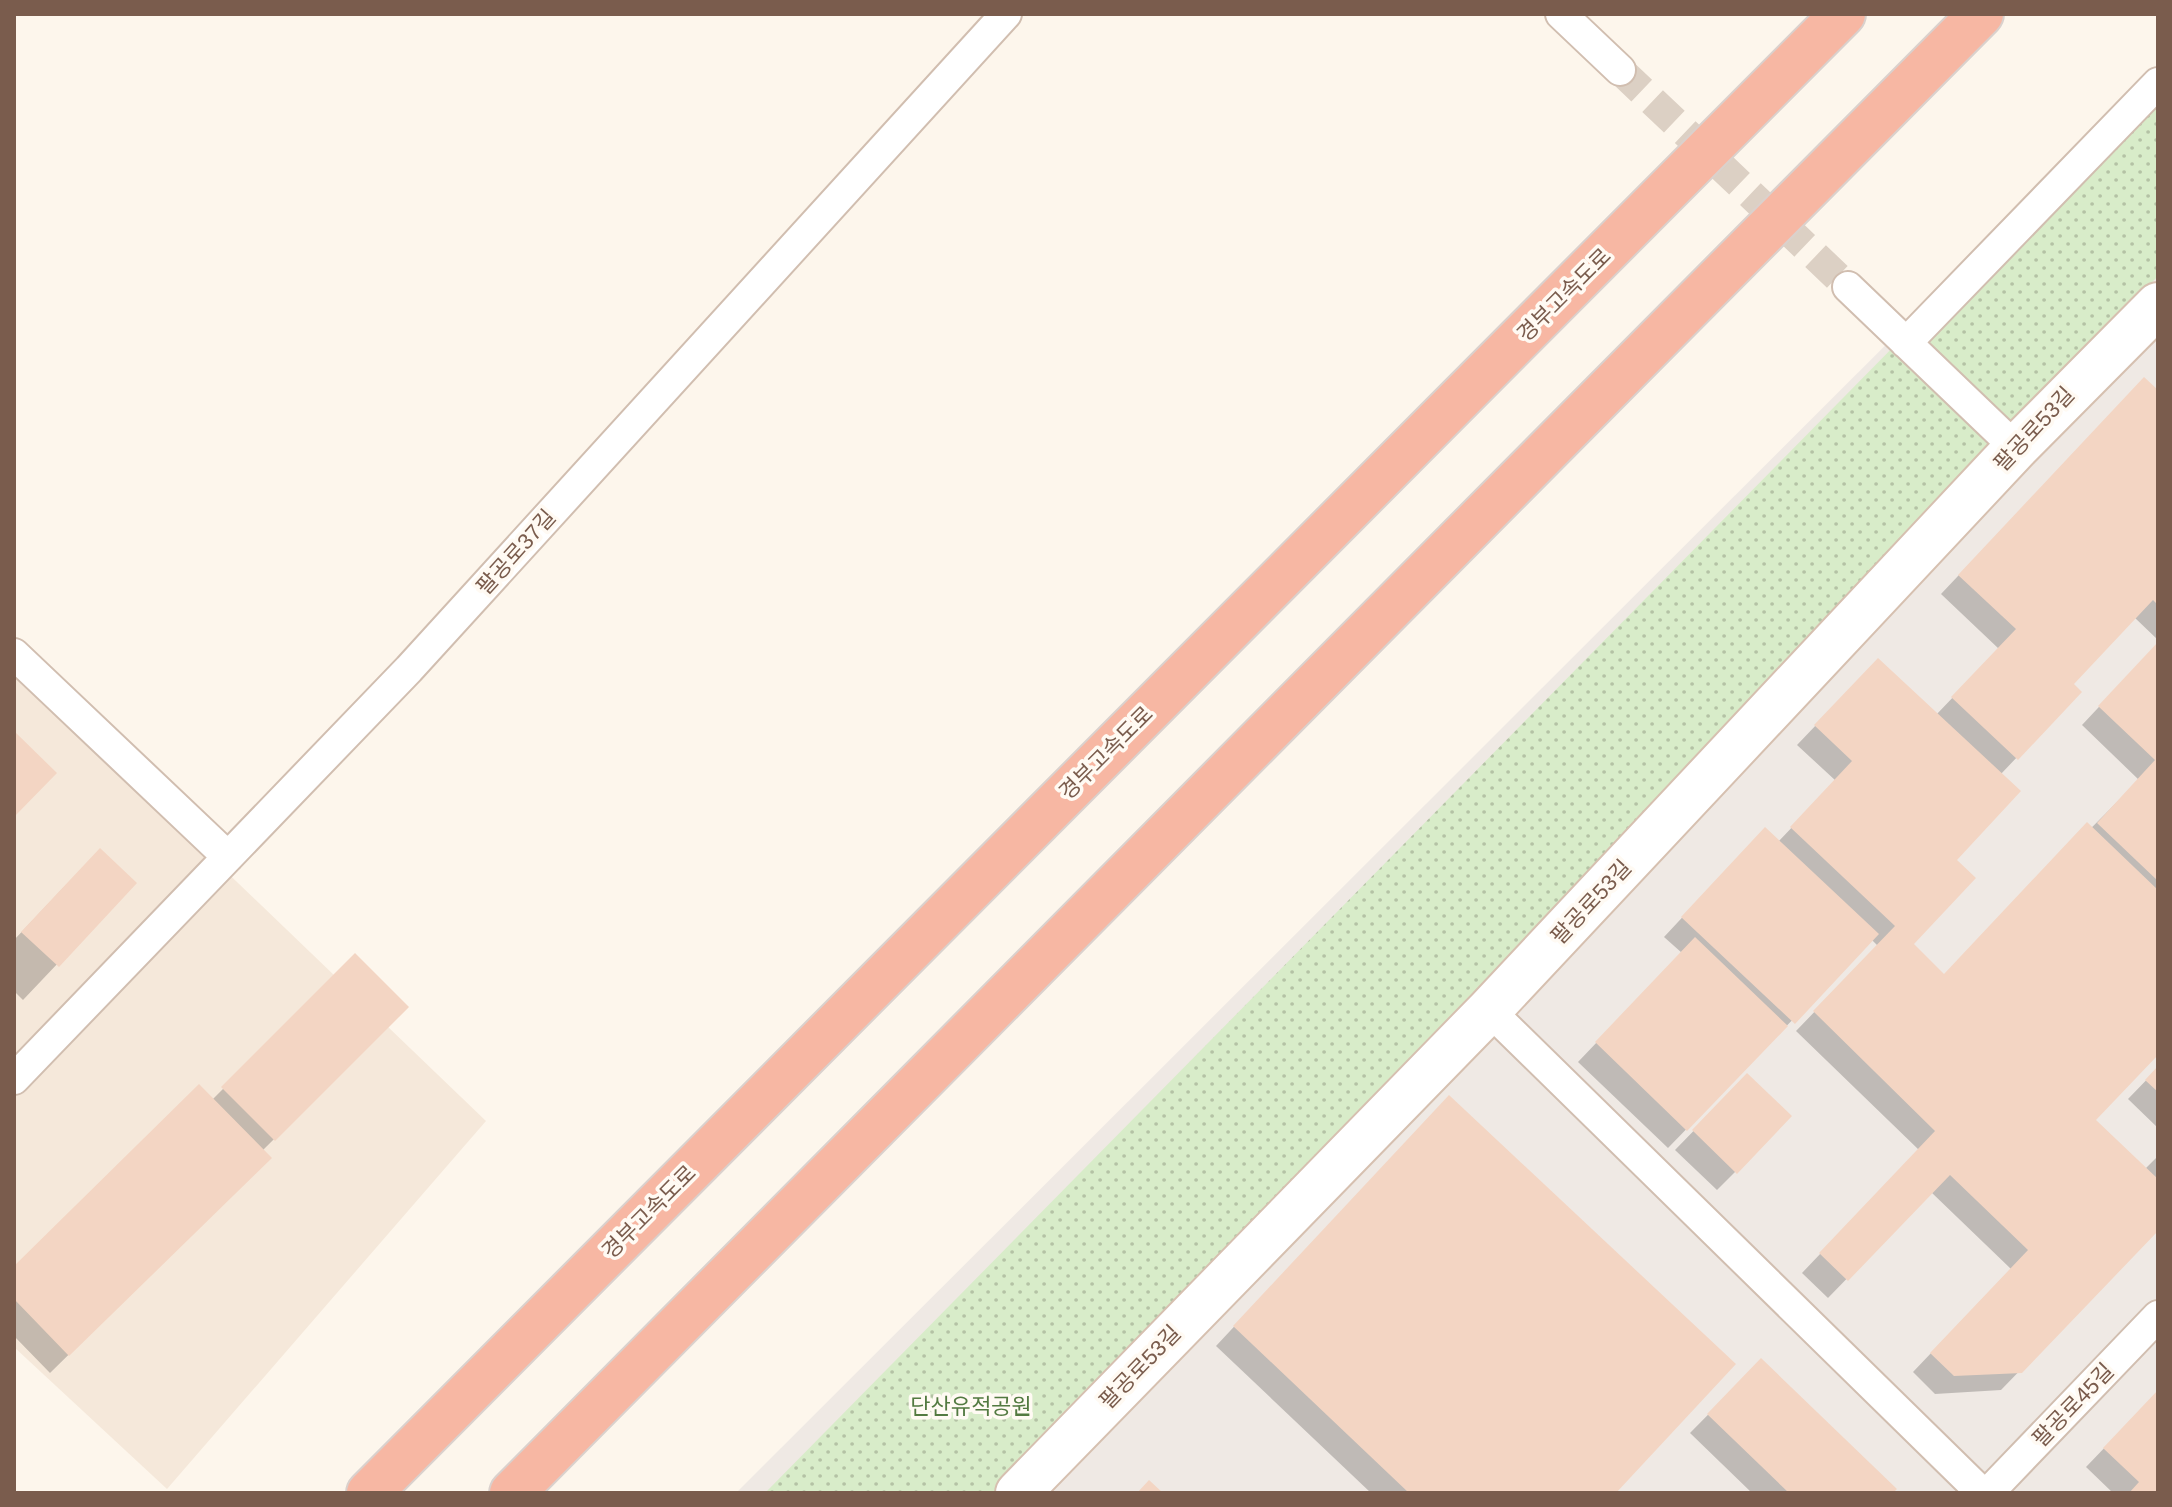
<svg xmlns="http://www.w3.org/2000/svg" width="2172" height="1507" font-family="Helvetica,'Noto Sans KR',sans-serif">
	<style>
		.residential { fill: #f5e8da }
		.industrial { fill: #efe9e4 }
		.park { fill: url(#park-dots) }
		.shadow { fill: #0003 }
		.building { fill: #f3d5c3 }
		.lines { fill: none; stroke-linecap: round; stroke-linejoin: round }
		.street-tunnel { stroke: #dcd0c4; stroke-width: 30; stroke-dasharray: 30 15; stroke-linecap: butt }
		.street-casing { stroke: #d1beb0; stroke-width: 34 }
		.secondary-casing { stroke: #d6c0b0; stroke-width: 48 }
		.highway-casing { stroke: #dad1cd; stroke-width: 48 }
		.street { stroke: #fff; stroke-width: 30 }
		.secondary { stroke: #fff; stroke-width: 44 }
		.highway { stroke: #f7b7a3; stroke-width: 44 }
		.labels { text-anchor: middle; dominant-baseline: central; stroke-width: 7; stroke-linejoin: round; paint-order: stroke }
		.street-label { font-size: 22px; fill: #7a5c4d; stroke: #fffaf3 }
		.park-label { font-size: 22px; fill: #537a41; stroke: #fffaf3 }
	</style>
	<defs>
		<pattern id="park-dots" width="8" height="8" patternUnits="userSpaceOnUse" patternTransform="scale(2)"><rect width="8" height="8" fill="#d8ecc9"/><path d="M2 2h.1M6 6h.1" fill="none" stroke="#b4c2a5" stroke-width="1.8" stroke-linecap="round"/></pattern>
	</defs>
	<rect width="100%" height="100%" fill="#fdf6ec"/>
	<path class="residential" d="M14,668L486,1121L167,1489L14,1347Z"/>
	<path class="industrial" d="M2158,73V1493H736Z"/>
	<path class="park" d="M2158,78V276L1005,1493H765Z"/>
	<path class="shadow" d="M2158,393V640L2134,617L2071,684L2079,692L2000,775L1911,944L1944,976L2139,780L2082,725L2158,644V1052L2093,1120L2145,1169L2158,1156V1228L2001,1390L1935,1394L1913,1372L2011,1269L1931,1192L1828,1298L1802,1273L1919,1150L1796,1031L1878,946L1871,939L1668,1148L1578,1062L1682,953L1664,937L1747,848L1778,842L1836,781L1797,745L1860,679L1936,715L1999,649L1941,594L2126,398Z
		M134,883L23,1000L14,991V940L66,885Z
		M355,956L407,1007L262,1151L269,1158L50,1373L14,1336V1269L212,1100Z
		M2158,1068V1128L2128,1099Z
		M1747,1076L1735,1172L1717,1190L1675,1150Z
		M1431,1116L1613,1493H1371L1216,1346Z
		M1761,1361L1890,1493H1752L1690,1433Z
		M2158,1392V1493H2113L2086,1467Z"/>
	<path class="building" d="M2144,377L2158,390V605L2153,600L2074,684L2082,692L2018,760L1951,697L2016,629L1958,575Z
		M2158,642V881L2097,823L2155,760L2098,706Z
		M1878,658L2021,791L1957,860L1976,878L1914,944L1944,974L2087,822L2158,890V1055L2096,1120L2158,1179V1231L2022,1373L1954,1376L1930,1353L2028,1250L1950,1175L1848,1281L1819,1253L1935,1131L1813,1011L1895,926L1790,827L1852,761L1814,725Z
		M14,731L57,773L14,817Z
		M1765,827L1879,934L1795,1024L1681,917Z
		M100,848L137,883L59,967L21,932Z
		M1695,937L1788,1026L1687,1131L1595,1042Z
		M355,953L409,1007L275,1141L221,1087Z
		M2158,1066V1092L2145,1080Z
		M1747,1073L1792,1116L1737,1174L1692,1130Z
		M199,1084L272,1158L69,1356L14,1299V1266Z
		M1449,1095L1736,1364L1616,1493H1409L1233,1326Z
		M1761,1358L1897,1489L1893,1493H1789L1707,1414Z
		M2158,1390V1493H2129L2139,1482L2103,1448Z
		M1149,1480L1163,1493H1137Z"/>
	<g class="lines">
		<path class="street-tunnel" d="M1620,70L1848,287"/>
		<g class="street-casing">
			<path id="street" d="M1561,14L1620,70
				M1848,287L2016,448
				M1906,343L2158,83
				M14,654L228,857
				M1489,1010L1982,1493
				M14,1079L409,669L1006,14
				M1988,1493L2158,1316"/>
		</g>
		<g class="secondary-casing">
			<path id="secondary" d="M1018,1493L1489,1010L2016,448L2158,305"/>
		</g>
		<g class="highway-casing">
			<path id="highway" d="M369,1493L1843,14
				M512,1493L1981,14"/>
		</g>
		<use href="#street" class="street"/>
		<use href="#secondary" class="secondary"/>
		<use href="#highway" class="highway"/>
	</g>
	<g class="labels">
		<g class="street-label">
			<text transform="translate(1564 295) rotate(-45)">경부고속도로</text>
			<text transform="translate(2034 429) rotate(-47)">팔공로53길</text>
			<text transform="translate(516 552) rotate(-48)">팔공로37길</text>
			<text transform="translate(1106 753) rotate(-45)">경부고속도로</text>
			<text transform="translate(1591 902) rotate(-47)">팔공로53길</text>
			<text transform="translate(649 1212) rotate(-45)">경부고속도로</text>
			<text transform="translate(1140 1367) rotate(-46)">팔공로53길</text>
			<text transform="translate(2073 1405) rotate(-46)">팔공로45길</text>
		</g>
		<g class="park-label">
			<text x="971" y="1406">단산유적공원</text>
		</g>
	</g>
	<rect width="2172" height="1507" fill="none" stroke="#7a5c4d" stroke-width="32"/>
</svg>
